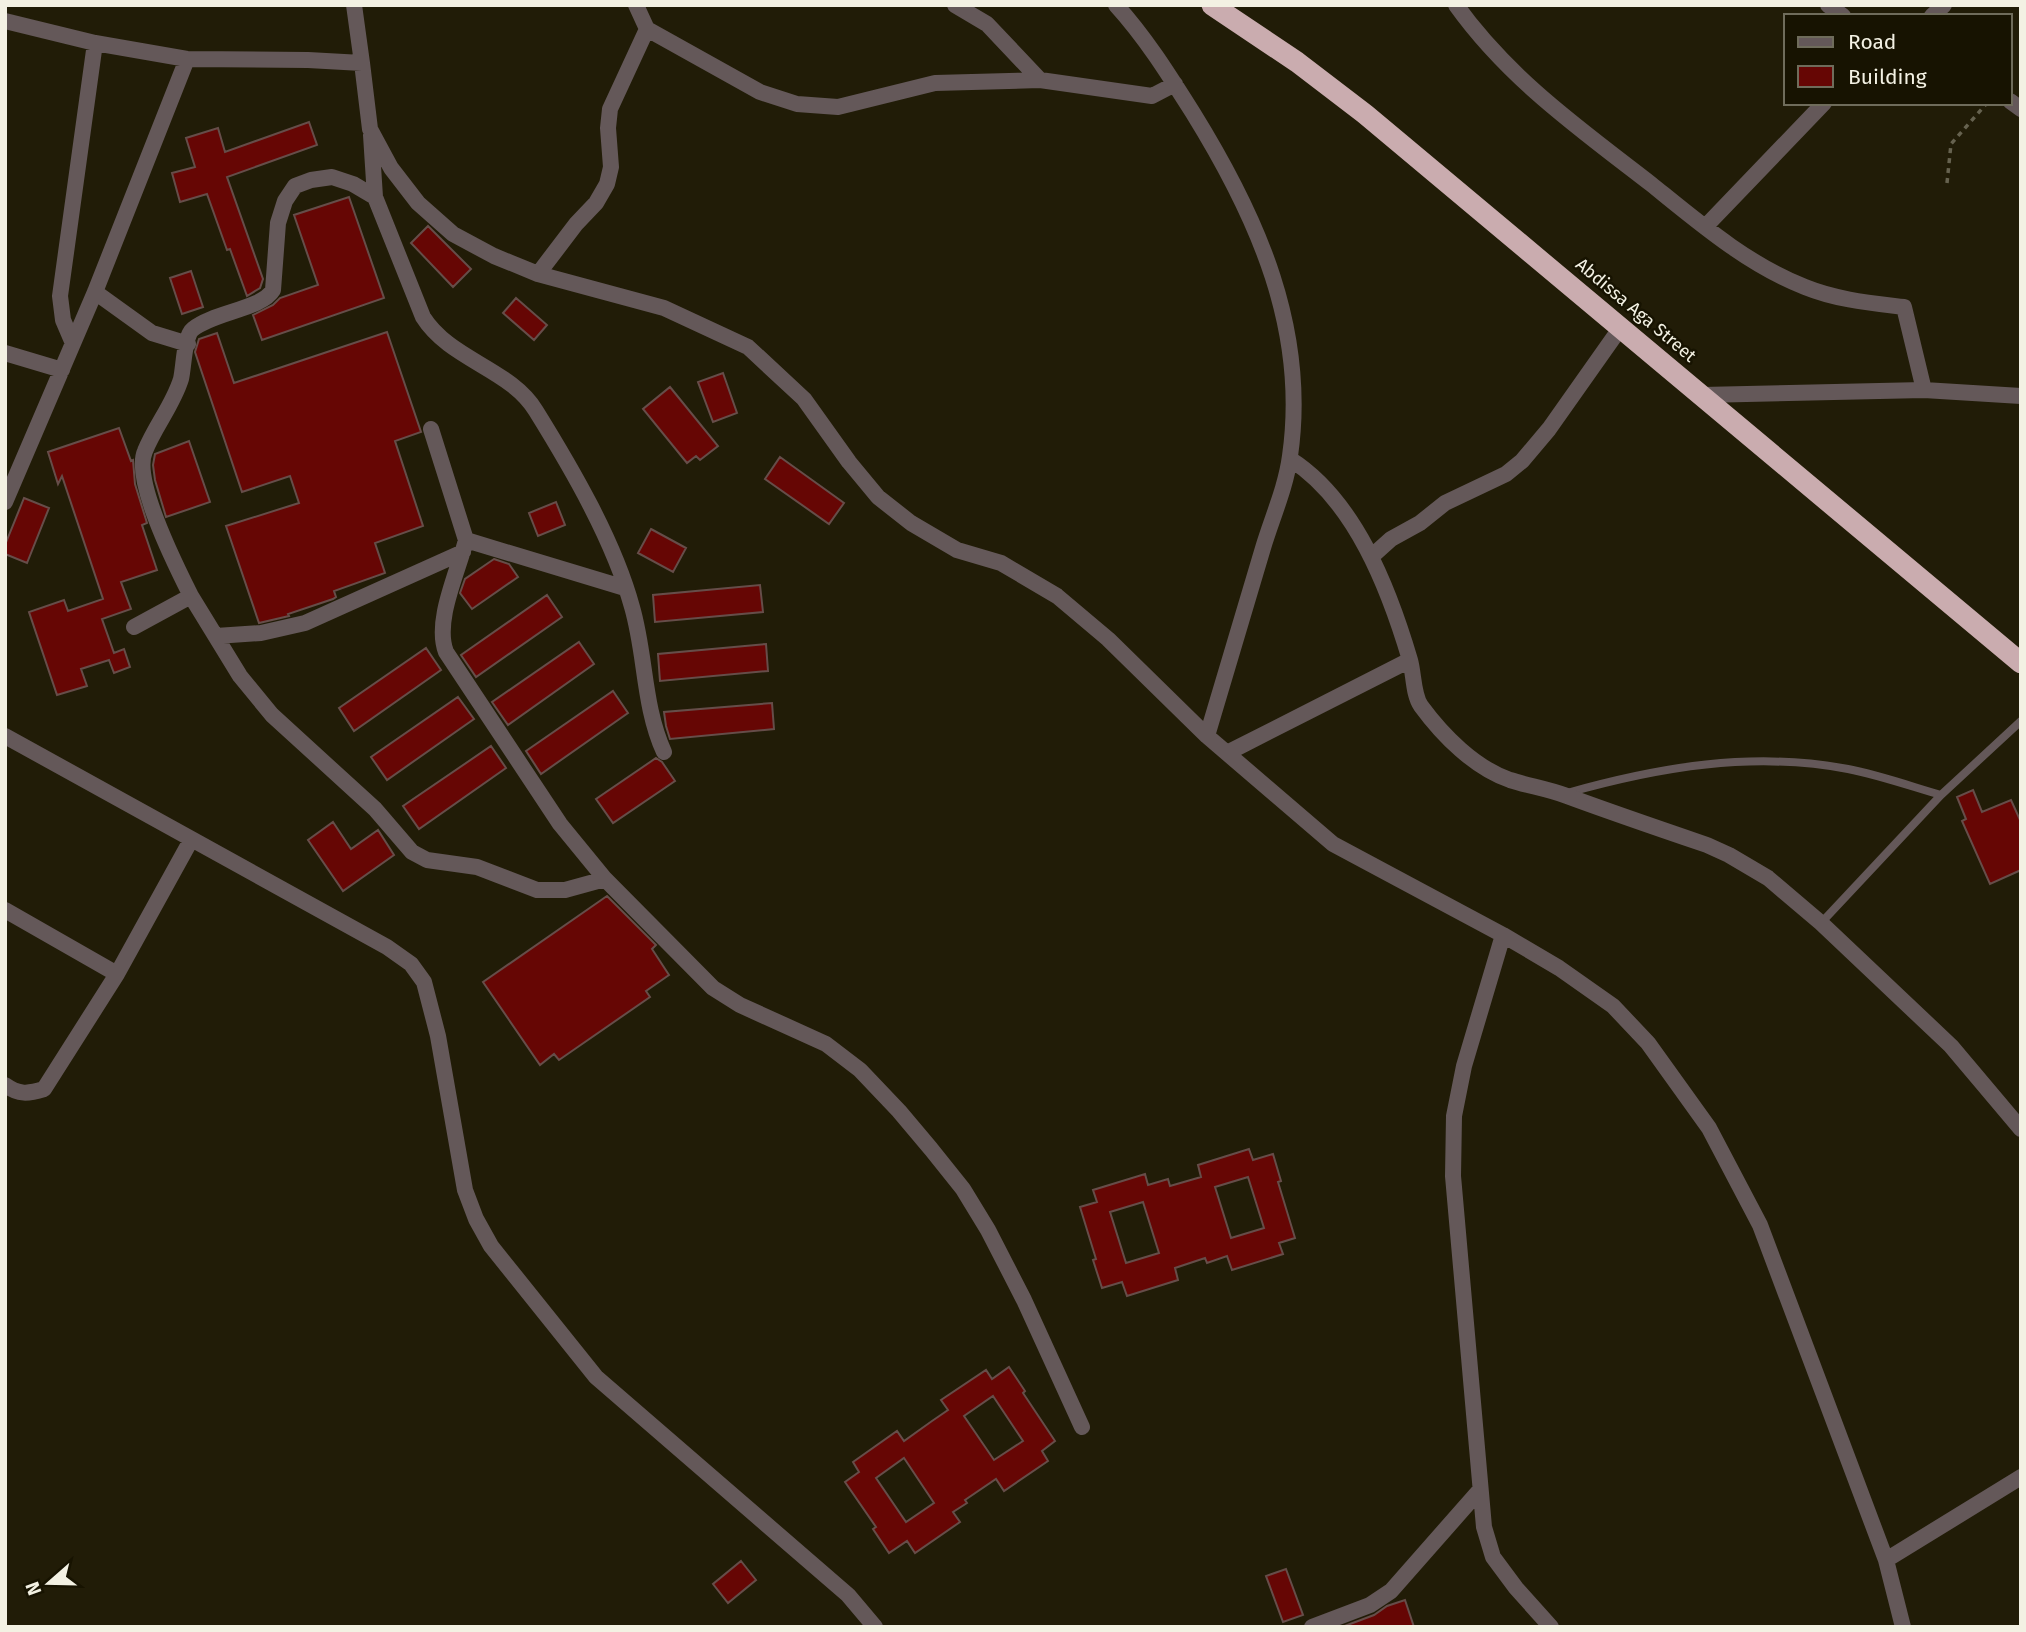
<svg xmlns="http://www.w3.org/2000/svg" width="2026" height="1632" font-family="'Fira Sans',sans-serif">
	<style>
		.building { fill: #660604; stroke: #664d49; stroke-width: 2; fill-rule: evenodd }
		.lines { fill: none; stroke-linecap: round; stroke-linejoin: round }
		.path { stroke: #66624f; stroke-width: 3.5; stroke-dasharray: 5 5; stroke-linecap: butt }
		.lane { stroke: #645859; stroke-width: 8 }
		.street { stroke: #645859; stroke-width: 16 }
		.highway { stroke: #caacaf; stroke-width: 21 }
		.labels { text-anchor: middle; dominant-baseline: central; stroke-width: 5; stroke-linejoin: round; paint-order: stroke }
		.street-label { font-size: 18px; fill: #f3f1e3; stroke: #171301 }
	</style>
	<rect width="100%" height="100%" fill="#211c07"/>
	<path class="building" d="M309,122L317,145L227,177L263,279L260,288L247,296L230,249L227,250L207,194L180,202L172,173L195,167L186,138L218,128L225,152Z
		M349,197L384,298L262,340L253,315L273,305L280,298L318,285L294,215Z
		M428,226L471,269L453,287L411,243Z
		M191,271L203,307L182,314L170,278Z
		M516,298L547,325L534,340L503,313Z
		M387,332L421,432L395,441L423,526L375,543L385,573L334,591L336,597L333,599L288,614L289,616L259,623L226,526L299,503L290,476L242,492L195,352L199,339L217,333L234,383Z
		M723,373L737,413L713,422L698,382Z
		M670,387L718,446L700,460L696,456L687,463L643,409Z
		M119,428L131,461L133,460L135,484L147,523L142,525L157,570L121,582L131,609L102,619L114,653L124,649L130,667L114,673L109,660L81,669L87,686L57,695L29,612L64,600L68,611L103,599L62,476L58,484L48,452Z
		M189,441L210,502L166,517L155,480L153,465L155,454Z
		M780,457L844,503L829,524L765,479Z
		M24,498L49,508L27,563L5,554V545Z
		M556,502L565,525L538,536L529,513Z
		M651,529L686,548L673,572L638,553Z
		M494,559L509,564L518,577L472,609L460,593L465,579Z
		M760,585L763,612L655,622L653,595Z
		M547,595L562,617L476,677L461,655Z
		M579,642L594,664L508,725L492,702Z
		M766,644L768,671L660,681L658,654Z
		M426,648L441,670L354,731L339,708Z
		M613,691L628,713L541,774L526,751Z
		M458,697L474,719L387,780L371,757Z
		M772,703L774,729L670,739L666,726L664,712Z
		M491,746L506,768L419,829L403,806Z
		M656,758L662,762L675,781L613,823L596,799Z
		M1973,790L1982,812L2011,800L2021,822V870L1990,884L1962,821L1966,819L1957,797Z
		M333,822L351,849L378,830L394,855L343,891L308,840Z
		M607,896L656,945L652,949L669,975L646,991L650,997L559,1060L554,1054L540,1065L483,982Z
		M1249,1149L1253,1160L1273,1154L1281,1181L1278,1182L1295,1238L1279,1243L1283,1254L1232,1270L1227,1256L1207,1263L1205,1258L1175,1268L1178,1280L1127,1296L1122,1282L1102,1288L1093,1260L1096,1259L1080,1207L1097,1202L1093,1190L1145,1174L1148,1185L1168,1179L1170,1186L1201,1177L1198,1165ZM1248,1177L1264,1228L1231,1238L1215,1187ZM1143,1202L1159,1253L1126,1263L1110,1212Z
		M1009,1367L1025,1391L1023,1393L1055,1441L1042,1451L1048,1461L1004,1491L996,1479L965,1500L967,1503L953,1512L960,1522L915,1553L907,1541L889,1553L873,1529L876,1527L845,1482L859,1472L853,1462L897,1431L904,1441L932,1421L948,1410L941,1400L986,1370L992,1379ZM993,1396L1023,1441L994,1460L964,1416ZM904,1458L934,1503L906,1522L876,1478Z
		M741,1561L756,1580L728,1603L713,1584Z
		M1286,1569L1303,1615L1283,1622L1266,1576Z
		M1405,1600L1414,1627H1342L1374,1615L1387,1606Z"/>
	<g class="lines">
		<path class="path" d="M1947,183L1951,144L1987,103"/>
		<path class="lane" d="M1567,793C1659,767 1752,751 1848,769C1879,775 1910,786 1941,795
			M1821,923L1941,795L2021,721"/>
		<path class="street" d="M636,5L647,29L760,92L797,104L838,107L935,83L1040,80L1152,96L1175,84
			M955,5L987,24L1040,80
			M1116,5C1146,38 1169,75 1193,113C1258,218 1308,330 1290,456C1286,487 1272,518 1263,548C1244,611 1226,673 1207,736
			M1456,5C1509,79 1580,129 1651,184C1698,222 1748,265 1805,287C1837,300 1871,303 1904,307L1924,390
			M1828,5L1843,16
			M1932,16L1944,5
			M5,21L95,43L187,59L308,60L362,63L354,5
			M362,63L370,129L391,168L418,203L453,234L494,256L538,274L664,308L748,347L804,399L849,462L878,497L911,523L957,550L1001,563L1057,596L1108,639L1207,736L1333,844L1503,935L1559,968L1613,1006L1648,1043L1709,1128L1760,1225L1886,1560L1903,1627
			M2010,101L2021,109
			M371,135L375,197L423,317C450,360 511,369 536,411C572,469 614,541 632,607C646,655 643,706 664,752
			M1705,227L1824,103
			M538,274L576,224L596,203L607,184L611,167L608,128L610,109L647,29
			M95,292L152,333L188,344
			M72,341L63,320L60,296L95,43
			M5,353L62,370
			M1702,395L1924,390L2021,396
			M431,429L466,540L625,588
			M1290,459C1355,500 1389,589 1410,660C1414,674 1413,695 1421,706C1443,736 1475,768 1510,780C1529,786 1549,789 1567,796C1613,813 1660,829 1707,845L1729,855L1768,878L1821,923L1951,1046L2021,1129
			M5,502L95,292L187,59
			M466,540C458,572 434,621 446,652L560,824L605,879L713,988L740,1005L826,1044L860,1070L899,1111L931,1149L963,1189L988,1230L1024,1300L1082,1427
			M1371,557L1391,539L1420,523L1445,503L1506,474L1522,461L1549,429L1621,327
			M191,596C177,568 132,480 145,451C155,426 173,405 181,379C184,366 184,336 193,329C214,312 262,309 273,290L278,223L285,201L295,186L311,180L332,177L353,184L375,197
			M134,627L191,596L240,676L272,715L375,809L412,852L427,860L477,867L537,890H565L605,879
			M216,636L261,633L305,623L463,552
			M5,736L387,947L411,964L424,982L438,1036L465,1190L476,1219L491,1246L596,1377L848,1595L875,1627
			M1227,753L1410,660
			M5,910L117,974
			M1503,935L1464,1066L1454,1116L1453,1176L1484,1527L1493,1557L1516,1588L1551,1627
			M5,1085C19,1095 28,1094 44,1089L117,974L191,840
			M1886,1560L2021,1477
			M1312,1627L1370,1605L1391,1591L1479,1491"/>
		<path class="highway" d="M1212,5L1297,62L1365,114L2021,663"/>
	</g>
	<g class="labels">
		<g class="street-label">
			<text transform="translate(1636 310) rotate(40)">Abdissa Aga Street</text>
		</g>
	</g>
	<rect width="2026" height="1632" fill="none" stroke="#f3f1e3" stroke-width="14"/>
	<rect x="1784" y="14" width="228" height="91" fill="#171301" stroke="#6f6c5b" stroke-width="2"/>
	<rect x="1798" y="37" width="35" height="10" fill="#645859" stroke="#6f6c5b" stroke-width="2"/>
	<text x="1848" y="49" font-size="21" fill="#f3f1e3">Road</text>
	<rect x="1798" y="66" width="35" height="21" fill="#660604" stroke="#6f6c5b" stroke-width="2"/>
	<text x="1848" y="84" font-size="21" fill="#f3f1e3">Building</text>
	<g transform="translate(49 1583) rotate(250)" stroke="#171301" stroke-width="5" paint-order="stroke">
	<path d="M0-5L12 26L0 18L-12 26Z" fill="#f3f1e3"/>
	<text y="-10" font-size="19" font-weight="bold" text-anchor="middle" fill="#f3f1e3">N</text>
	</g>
</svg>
